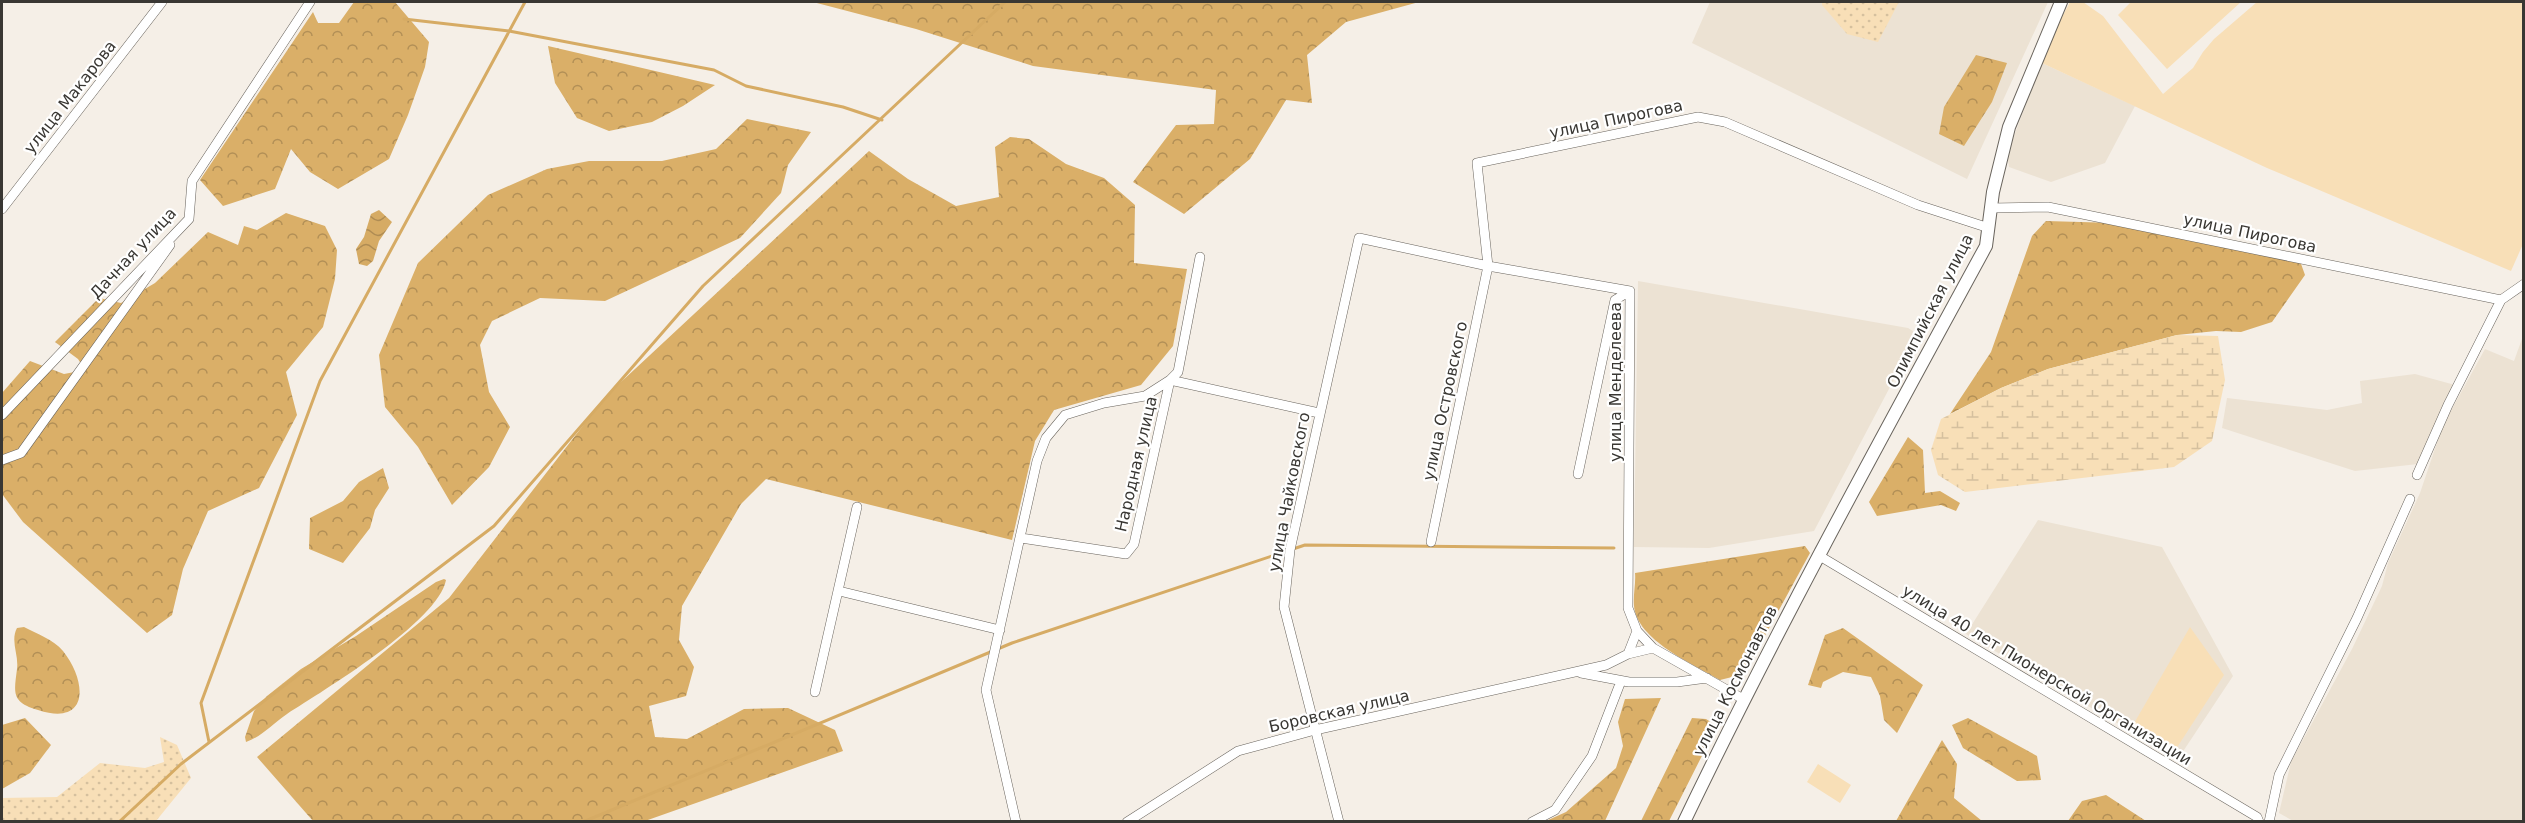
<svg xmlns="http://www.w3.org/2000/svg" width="2525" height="823" font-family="'DejaVu Sans',sans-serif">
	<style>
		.built { fill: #ece2d3 }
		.grass { fill: url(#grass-dots) }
		.forest { fill: url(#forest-crowns) }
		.wetland { fill: url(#wetland-marsh) }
		.garden { fill: #f8dfb7 }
		.water { fill: url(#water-waves) }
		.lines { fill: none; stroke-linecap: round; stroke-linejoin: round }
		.stream { stroke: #d6ab64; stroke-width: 3 }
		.minor-casing { stroke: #69645d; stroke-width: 10 }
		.tertiary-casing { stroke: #69645d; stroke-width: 14 }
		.minor { stroke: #fff; stroke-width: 9 }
		.tertiary { stroke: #fff; stroke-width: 12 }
		.labels { text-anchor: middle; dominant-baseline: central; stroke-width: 4.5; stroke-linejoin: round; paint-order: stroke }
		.street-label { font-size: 16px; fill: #393733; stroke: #fff }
	</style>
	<defs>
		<pattern id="grass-dots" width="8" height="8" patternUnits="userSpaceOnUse" patternTransform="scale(1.5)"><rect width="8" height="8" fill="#f8dfb7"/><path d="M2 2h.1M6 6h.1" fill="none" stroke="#d5c09e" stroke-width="1.8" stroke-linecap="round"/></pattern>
		<pattern id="forest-crowns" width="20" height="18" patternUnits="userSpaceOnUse" patternTransform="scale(1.5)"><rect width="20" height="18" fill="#daaf68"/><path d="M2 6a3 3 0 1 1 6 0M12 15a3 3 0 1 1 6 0" fill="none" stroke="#b28f56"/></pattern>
		<pattern id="wetland-marsh" width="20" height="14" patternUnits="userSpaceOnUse" patternTransform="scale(1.5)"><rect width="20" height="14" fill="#f8dfb7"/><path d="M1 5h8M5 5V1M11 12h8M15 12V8" fill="none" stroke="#d5c09e"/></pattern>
		<pattern id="water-waves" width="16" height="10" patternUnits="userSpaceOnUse" patternTransform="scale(1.5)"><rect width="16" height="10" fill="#d6ab64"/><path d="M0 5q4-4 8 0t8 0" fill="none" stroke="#af8c53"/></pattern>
	</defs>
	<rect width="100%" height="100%" fill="#f5efe7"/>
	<path class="built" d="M1710,2H2048L1967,179L1692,43Z
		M2042,63L2135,106L2105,163L2051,182L2009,167L2007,154Z
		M1638,281L1908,328L1918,334L1814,531L1709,548L1634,547Z
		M2523,336V821L2295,822L2279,813L2291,762L2352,649L2382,586L2388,563L2420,493L2443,425L2485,349L2514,361Z
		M2415,374L2455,385L2418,464L2355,471L2222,428L2227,398L2327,410L2362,403L2360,381Z
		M2038,520L2162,547L2233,676L2178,759L1966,634Z"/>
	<path class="grass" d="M1822,2H1899L1878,42L1847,34L1822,5Z
		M160,737L177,745L191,778L156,821H2V798L57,797L100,763L145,768L164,762Z"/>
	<path class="forest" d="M354,2H395L429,42L425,67L408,115L389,159L338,189L310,172L291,149L275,189L223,206L200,180L313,12L318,23H339Z
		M813,2H1419L1346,22L1307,55L1312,103L1286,100L1250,159L1184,214L1133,182L1176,125L1214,124L1216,90L1033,66L916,29Z
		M548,46L715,85L683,106L652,122L609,131L577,118L555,83Z
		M1976,55L2007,63L1992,102L1964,146L1939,134L1944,107Z
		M747,119L811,132L788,165L781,193L740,238L605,301L540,298L492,321L480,345L489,392L510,427L489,467L452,505L418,447L385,407L379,355L418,263L488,195L547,169L589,161H662L716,149Z
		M1010,137L1029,139L1066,164L1104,178L1135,205L1134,263L1187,269L1173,346L1141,385L1054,410L1035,441L1012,540L766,479L741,504L682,606L679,640L694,667L686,696L649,706L655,737L687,739L744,709L788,708L835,730L843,751L645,821H313L257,757L449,598L606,396L869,151L908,179L956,206L999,197L995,147Z
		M286,213L325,226L337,250L335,279L323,327L286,372L297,415L259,488L208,511L183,569L172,615L147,633L23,522L2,494V393L30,361L64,374L85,370L78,359L55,342L99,298L121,303L155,283L208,232L238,245L244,226L257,230Z
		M2046,221L2115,223L2300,261L2305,275L2272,322L2241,332L2216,331L2177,335L2048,369L2001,388L1950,414L1991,352L2032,236Z
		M1908,437L1923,450L1925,493L1940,491L1960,503L1956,511L1941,505L1877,516L1869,502Z
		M383,468L389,488L375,510L370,528L343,563L309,549L310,518L343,501L359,482Z
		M1805,546L1810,553L1744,674L1720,680C1693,664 1637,640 1634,606C1633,595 1636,583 1635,573Z
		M444,579L446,580C438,622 324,690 287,714C272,724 263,736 246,742L245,737L254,711L267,696L301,669L356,636L436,582Z
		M24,627C37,634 53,639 63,651C87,681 90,727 38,710C11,702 14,693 17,669C19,655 10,641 17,628Z
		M1843,628L1923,685L1897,733L1884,720L1880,696L1871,677L1843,672L1823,682L1821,688L1808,685L1825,635Z
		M1661,698L1605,821H1546L1566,812L1616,768L1623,746L1618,722L1625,699Z
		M25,718L51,745L30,773L2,789V725Z
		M1692,718L1706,719L1717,726L1669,821H1641Z
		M1968,718L2037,756L2041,780L2017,781L1963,748L1952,725Z
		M1942,740L1957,764L1954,798L1982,821H1896Z
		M2106,795L2146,821H2068L2082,801Z"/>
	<path class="wetland" d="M2177,335L2218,336L2225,380L2212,441L2174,467L1965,492L1938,475L1931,450L1941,419L2001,388L2048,369Z"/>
	<path class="garden" d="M2070,2H2083L2103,16L2163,94L2193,68L2203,52L2214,39L2257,2H2523V244L2511,271L2267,168L2042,63L2057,20L2062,17Z
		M2131,2H2241L2167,69L2118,15Z
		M2190,627L2224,675L2176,749L2133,725Z
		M1818,764L1851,785L1840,803L1807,782Z"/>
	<path class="water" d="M379,210L392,222L379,241L373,261L367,266L359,264L356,249L364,237L371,214Z"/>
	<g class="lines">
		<path class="stream" d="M404,19L509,31L714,70L746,86L843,107L882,120
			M209,742L201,703L320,381L525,2
			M119,822L181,764L494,526L703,286L1005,2
			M583,822L1012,643L1305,545L1614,548"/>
		<g class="minor-casing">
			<path id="minor" d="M1991,208L2048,207L2501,300
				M2,209L162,2
				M1630,291L1628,608L1637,631L1653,648
				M2,415L189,219L192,181L310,2
				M2,460L21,453L170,245
				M1578,474L1615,300L1630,291
				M2417,475L2448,405L2501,300L2524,284
				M1021,538L1126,554L1134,544L1170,380L1178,372L1200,257
				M1431,542L1488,266L1477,163L1698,117L1725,122L1918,205L1989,228
				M1818,555L2257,817L2259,822
				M839,591L1000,630
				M1628,654L1637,631
				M1581,673L1629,682H1677L1707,678
				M815,692L857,507
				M1016,822L986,690L1037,461L1046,438L1065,415L1104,403L1145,396L1170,380L1319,413
				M1127,822L1238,751L1315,730L1606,665L1628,654L1653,648L1743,699
				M1339,822L1284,607L1290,550L1359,238L1488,266L1630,291
				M1532,822L1555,810L1592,756L1621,681
				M2269,822L2279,775L2357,618L2410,499"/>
		</g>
		<g class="tertiary-casing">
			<path id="tertiary" d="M1684,822C1778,626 1882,437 1986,246L1993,192L2009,127L2061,2"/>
		</g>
		<use href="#minor" class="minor"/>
		<use href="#tertiary" class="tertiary"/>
	</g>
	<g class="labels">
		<g class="street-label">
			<text transform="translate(70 97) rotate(-52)">улица Макарова</text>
			<text transform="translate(1616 119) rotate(-12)">улица Пирогова</text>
			<text transform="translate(2250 233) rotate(12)">улица Пирогова</text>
			<text transform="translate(133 253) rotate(-47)">Дачная улица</text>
			<text transform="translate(1930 311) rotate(-63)">Олимпийская улица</text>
			<text transform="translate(1615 382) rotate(-90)">улица Менделеева</text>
			<text transform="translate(1445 401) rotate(-78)">улица Островского</text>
			<text transform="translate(1136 464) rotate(-77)">Народная улица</text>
			<text transform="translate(1289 492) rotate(-79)">улица Чайковского</text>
			<text transform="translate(2047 675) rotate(31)">улица 40 лет Пионерской Организации</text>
			<text transform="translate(1735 681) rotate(-63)">улица Космонавтов</text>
			<text transform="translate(1339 711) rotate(-13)">Боровская улица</text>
		</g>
	</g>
	<rect width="2525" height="823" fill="none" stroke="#393733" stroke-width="6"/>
</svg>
